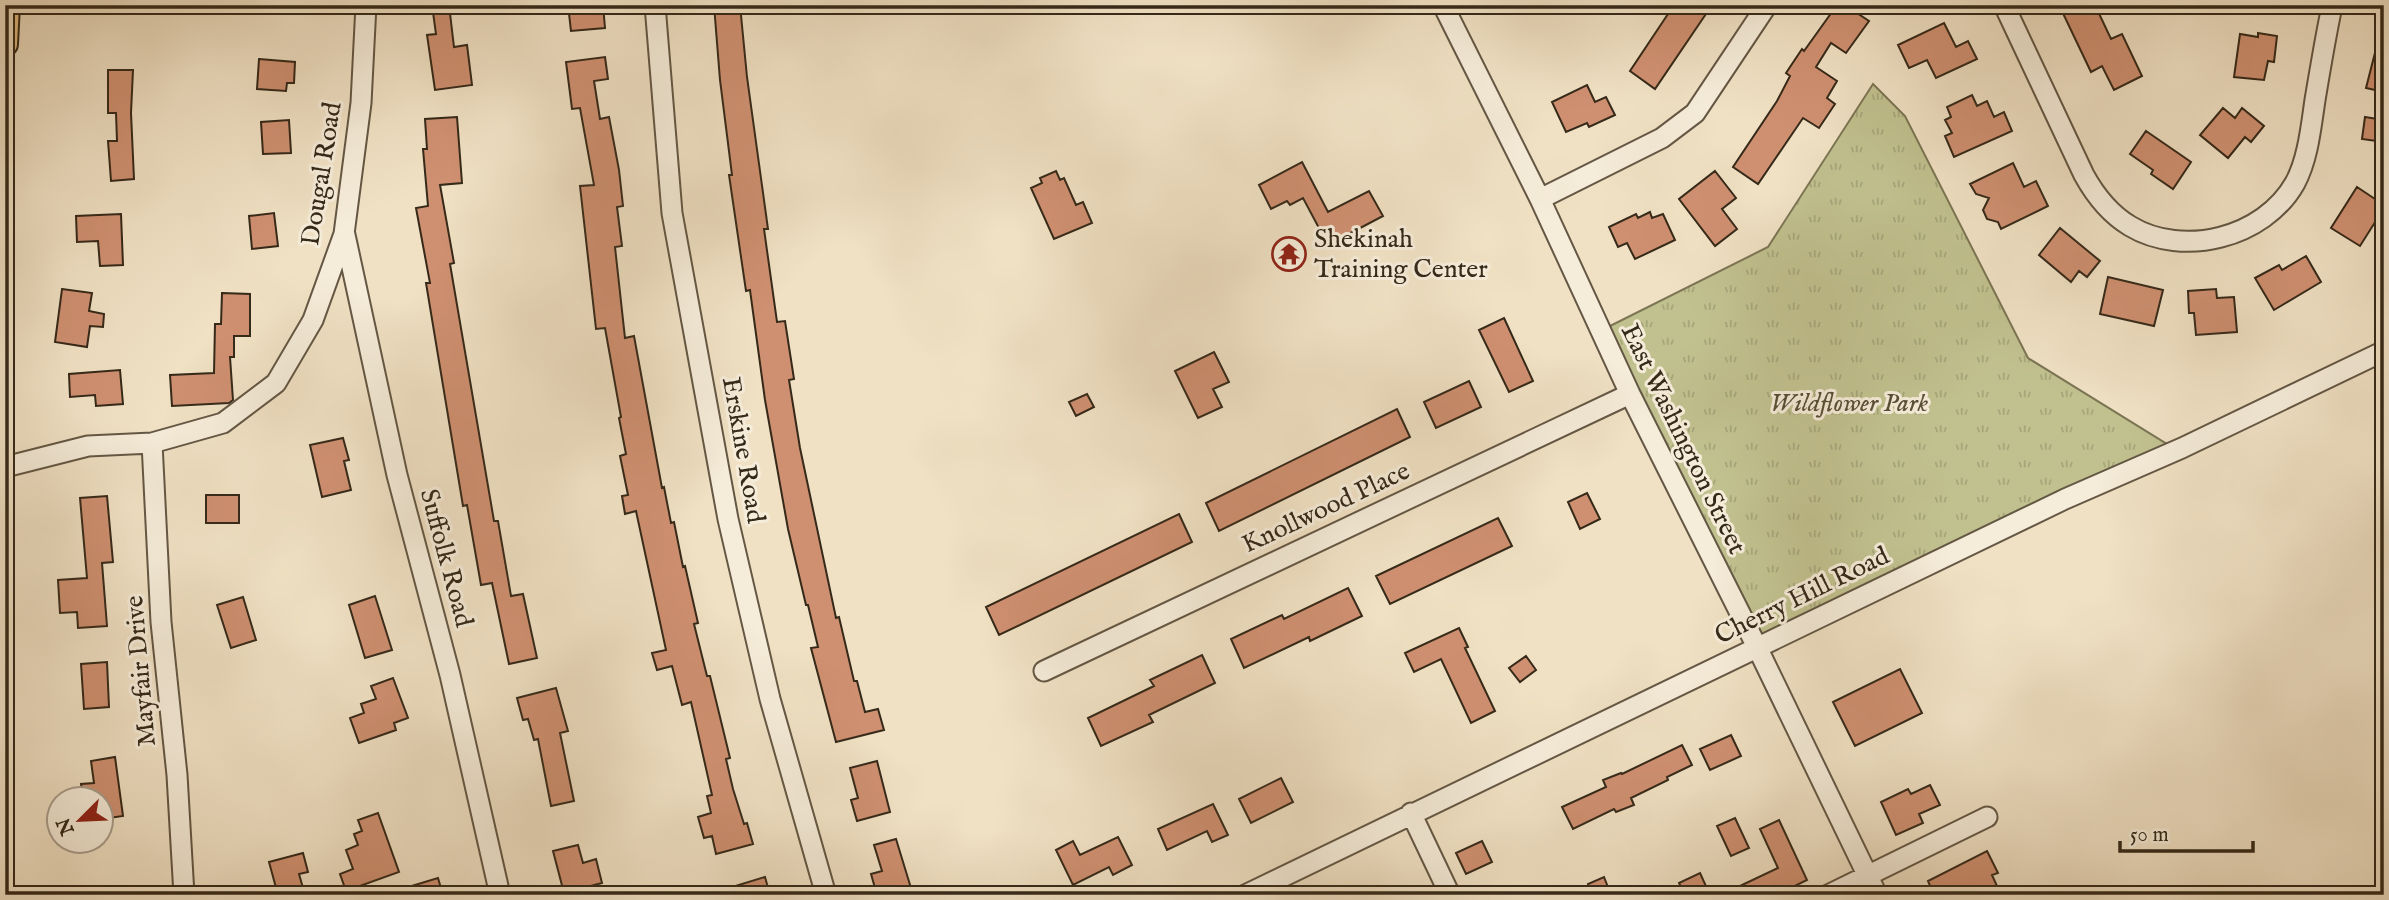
<svg xmlns="http://www.w3.org/2000/svg" width="2389" height="900" font-family="'IM FELL English',serif">
	<style>
		.grass { fill: url(#grass-tufts); stroke: #7b7554; stroke-width: 2 }
		.building { fill: #cf9071; stroke: #352919; stroke-width: 2 }
		.lines { fill: none; stroke-linecap: round; stroke-linejoin: round }
		.minor-casing { stroke: #645744; stroke-width: 23 }
		.major-casing { stroke: #352919; stroke-width: 28 }
		.minor { stroke: #f5ecd9; stroke-width: 19 }
		.major { stroke: #e8c082; stroke-width: 24 }
		.labels { text-anchor: middle; dominant-baseline: central; stroke-width: 6; stroke-linejoin: round; paint-order: stroke }
		.street-label { font-size: 26px; fill: #352919; stroke: #f5ecd9 }
		.poi-label { font-size: 26px; fill: #352919; stroke: #f5ecd9; text-anchor: start }
		.park-label { font-size: 26px; font-style: italic; fill: #584f36; stroke: #f5ecd9 }
	</style>
	<defs>
		<pattern id="grass-tufts" width="24" height="20" patternUnits="userSpaceOnUse" patternTransform="scale(1.75)"><rect width="24" height="20" fill="#c1c18f"/><path d="M3 7l-1-3M5 7V3M7 7l1-3M15 17l-1-3M17 17v-4M19 17l1-3" fill="none" stroke="#a6a67b"/></pattern>
	</defs>
	<rect width="100%" height="100%" fill="#f0e1c4"/>
	<filter id="stains"><feTurbulence type="fractalNoise" baseFrequency=".00286" numOctaves="4"/><feColorMatrix values="0 0 0 0 .2 0 0 0 0 .09 0 0 0 0 .02 0 0 0 .5 -.17"/></filter>
	<radialGradient id="worn" r=".72"><stop offset=".6" stop-color="#630" stop-opacity="0"/><stop offset="1" stop-color="#630" stop-opacity=".3"/></radialGradient>
	<path class="grass" d="M1873,84L1905,116L2028,358L2170,446L1758,639L1606,328L1768,247Z"/>
	<path class="building" d="M432,5H449L454,47L467,45L472,85L435,90L427,35L436,34Z
		M568,5H603L605,28L571,31Z
		M714,5H740L747,77L768,229H764L777,322L785,321L794,379L789,380L800,448L836,618L839,617L854,681H857L865,712L878,709L884,730L836,742L811,648L818,647L808,605H806L788,529L765,400L750,290L746,291L729,175H732L720,80Z
		M1674,5H1712L1655,89L1630,71Z
		M1837,5H1863L1857,13L1869,21L1846,53L1831,43L1816,67L1837,81L1827,98L1835,104L1819,128L1803,118L1758,184L1733,167L1777,101L1790,76L1786,73L1802,49L1804,51Z
		M2059,5H2095L2111,39L2122,34L2142,76L2114,90L2102,66L2091,72Z
		M1944,23L1956,47L1968,41L1977,59L1936,78L1927,60L1909,68L1898,45Z
		M2258,33L2277,36L2274,62L2268,61L2264,80L2234,77L2240,34L2258,37Z
		M2379,37H2384V92L2366,88Z
		M605,57L608,79L594,81L600,119L609,117L619,170L623,206L617,207L622,246L615,247L625,338L634,336L662,488L664,487L671,523L674,522L683,567L685,566L698,623L694,624L707,676H710L730,758L726,759L733,789L744,824L747,823L753,844L716,854L712,836L704,838L698,817L711,813L707,796L712,795L691,702L682,705L672,666L657,670L652,653L666,650L636,511L625,514L622,496L628,495L620,456L626,454L619,418L621,417L605,328L596,329L580,186L594,185L580,108L572,109L566,62Z
		M259,59L295,62L294,83H287L286,91L257,89Z
		M108,70H133L131,113L134,179L111,181L108,141H117L116,113H108Z
		M1587,85L1595,102L1606,97L1615,115L1589,127L1587,123L1566,132L1552,102Z
		M1972,95L1977,106L1987,101L1994,117L2004,112L2012,131L1954,157L1945,136L1952,133L1945,120L1951,117L1947,107Z
		M2223,108L2235,118L2242,108L2264,126L2251,142L2245,137L2228,158L2200,135Z
		M457,117L462,183L440,185L454,263L450,264L494,521H498L511,596L523,594L537,658L509,664L492,583L481,585L467,505L463,506L426,283H430L416,208L428,206L423,149H427L425,119Z
		M2365,117L2384,120V142L2362,139Z
		M289,120L291,153L263,154L261,122Z
		M2146,131L2191,162L2173,189L2151,174L2153,170L2130,154Z
		M1302,162L1328,212L1369,191L1383,216L1328,245L1303,198L1290,205L1287,201L1271,209L1259,185Z
		M2013,163L2024,187L2036,181L2048,206L2001,229L1998,222L1987,219L1983,210L1989,198L1976,194L1970,184Z
		M1056,171L1060,180L1064,178L1076,205L1083,202L1092,223L1054,239L1031,188L1042,183L1040,178Z
		M1715,171L1736,198L1722,209L1737,229L1715,246L1679,199Z
		M2357,187L2384,205V208L2360,246L2331,228Z
		M1650,212L1652,218L1663,214L1675,240L1635,259L1627,243L1618,247L1609,227L1636,214L1638,218Z
		M274,213L278,246L252,249L249,216Z
		M121,214L123,265L100,266L98,241L77,242L76,216Z
		M2060,228L2100,261L2087,277L2079,271L2071,282L2039,255Z
		M2306,256L2321,282L2274,310L2255,278L2279,265L2282,270Z
		M2108,277L2163,290L2154,326L2100,314Z
		M62,289L92,293L89,311L104,314L103,327L90,326L87,347L55,342Z
		M2216,289L2217,298L2234,297L2237,332L2196,335L2194,313H2189L2188,291Z
		M222,293L250,294V336H234V357H230L233,400L229,403L172,406L170,375L214,373L215,324H221Z
		M1504,318L1533,381L1509,392L1479,330Z
		M1214,352L1229,382L1213,389L1222,407L1198,418L1175,371Z
		M120,370L123,404L96,406L95,395L70,397L69,374Z
		M1469,381L1481,407L1436,428L1424,402Z
		M1087,394L1094,407L1076,416L1069,402Z
		M1397,409L1410,437L1219,531L1206,503Z
		M343,438L349,460L344,461L351,490L322,497L310,445Z
		M1587,493L1600,519L1580,529L1568,502Z
		M206,495H239V523H206Z
		M107,496L113,562L102,563L107,626L78,628L77,612L60,613L58,580L87,578L80,498Z
		M1179,514L1192,542L999,635L986,607Z
		M1498,518L1512,546L1390,604L1376,576Z
		M1348,588L1362,616L1310,641L1309,637L1244,668L1231,639L1282,615L1284,619Z
		M375,596L392,650L365,658L349,605Z
		M243,597L256,640L231,648L217,605Z
		M1459,628L1468,647L1465,648L1495,711L1471,723L1441,659L1414,672L1405,653Z
		M1202,655L1215,683L1149,715L1153,722L1101,746L1088,718L1154,686L1150,680Z
		M1526,656L1536,670L1520,682L1509,668Z
		M107,662L109,707L84,709L81,664Z
		M1900,669L1922,713L1855,746L1833,702Z
		M393,678L408,718L394,723L396,730L359,743L350,718L364,713L361,704L376,699L371,686Z
		M556,688L568,731L560,733L574,801L551,806L538,739L534,740L528,719L523,720L517,698Z
		M1731,735L1741,756L1710,770L1700,749Z
		M1682,745L1692,765L1667,777L1668,780L1631,798L1634,805L1616,812L1614,809L1573,829L1562,807L1606,787L1603,780L1621,773L1622,774Z
		M115,757L123,816L102,819V799H83L81,784L94,783L91,761Z
		M877,761L890,812L857,821L851,800L858,798L850,768Z
		M1281,778L1293,802L1251,823L1239,799Z
		M1930,785L1940,805L1919,814L1923,823L1896,835L1881,802L1908,789L1911,794Z
		M1213,804L1228,835L1212,842L1207,831L1167,850L1158,829Z
		M378,813L399,872L346,891L340,874L353,869L346,850L358,845L354,834L362,831L358,820Z
		M1735,818L1749,848L1731,856L1717,826Z
		M1779,820L1807,880L1776,895H1721L1778,868L1760,829Z
		M1118,837L1132,865L1113,875L1109,867L1073,885L1056,850L1073,841L1080,855Z
		M896,839L911,888L888,895H877L871,874L882,871L874,845Z
		M1482,841L1492,862L1466,874L1456,853Z
		M578,845L583,863L596,859L602,883L564,893L553,851Z
		M1987,851L1998,873L1992,875L2001,895H1934L1928,881Z
		M303,853L308,872L299,874L305,895H278L269,862Z
		M1700,873L1710,895H1685L1679,883Z
		M765,877L770,895H719V891Z
		M1604,877L1611,895H1592L1588,884Z
		M438,878L443,895H395V891Z"/>
	<g class="lines">
		<g class="minor-casing">
			<path id="minor" d="M655,5L672,213L728,519L770,699L826,895
				M1443,5L1540,199L1630,394L1757,647L1877,895
				M2004,5L2084,175C2095,195 2110,214 2130,226C2183,258 2264,238 2295,183C2308,159 2311,127 2315,100C2320,70 2325,40 2331,11L2334,5
				M1540,199L1662,138L1695,113L1767,5
				M345,235L397,475L450,675L500,895
				M152,443L161,622L177,775L184,895
				M5,467L88,446L152,443L223,423L276,383L313,320L344,234L361,103L366,5
				M1044,671L1630,394
				M1411,813L1450,895
				M1245,895L2065,499L2182,448L2384,351
				M1828,895L1987,817"/>
		</g>
		<g class="major-casing">
			<path id="major" d="M5,44L7,5"/>
		</g>
		<use href="#minor" class="minor"/>
		<use href="#major" class="major"/>
	</g>
	<defs>
		<g id="temple-ring" transform="scale(1.75)"><circle r="9.5" fill="#f5ecd9" stroke="#8f2418" stroke-width="1.5"/><path d="M0-6L5-2H3V0L6.5 2.5H4V6H1.5V3h-3V6H-4V2.5H-6.5L-3 0V-2H-5Z" fill="#8f2418"/></g>
	</defs>
	<g fill-rule="evenodd">
		<use href="#temple-ring" x="1289" y="254"/>
	</g>
	<g class="labels">
		<g class="street-label">
			<text transform="translate(322 174) rotate(-81)">Dougal Road</text>
			<text transform="translate(1683 439) rotate(64)">East Washington Street</text>
			<text transform="translate(743 450) rotate(80)">Erskine Road</text>
			<text transform="translate(1326 508) rotate(-25)">Knollwood Place</text>
			<text transform="translate(446 558) rotate(75)">Suffolk Road</text>
			<text transform="translate(1802 596) rotate(-26)">Cherry Hill Road</text>
			<text transform="translate(141 671) rotate(-95)">Mayfair Drive</text>
		</g>
		<g class="poi-label">
			<text x="1314" y="239">Shekinah<tspan x="1314" dy="30">Training Center</tspan></text>
		</g>
		<g class="park-label">
			<text x="1849" y="403">Wildflower Park</text>
		</g>
	</g>
	<rect width="2389" height="900" fill="none" stroke="#f0e1c4" stroke-width="28"/>
	<rect x="7" y="7" width="2375" height="886" fill="none" stroke="#352919" stroke-width="3.5"/>
	<rect x="14" y="14" width="2361" height="872" fill="none" stroke="#352919" stroke-width="2"/>
	<g transform="translate(80 820) rotate(246)"><circle r="33" fill="#f5ecd9" stroke="#a89e8c" stroke-width="2"/>
	<path d="M0-5L12 26L0 18L-12 26Z" fill="#8f2418"/>
	<text y="-10" font-size="19" font-weight="bold" text-anchor="middle" fill="#352919">N</text>
	</g>
	<path d="M2120 841v10h133v-10" fill="none" stroke="#352919" stroke-width="3.5"/>
	<text x="2130" y="841" font-size="21" fill="#352919" stroke="#f5ecd9" stroke-width="5" paint-order="stroke">50 m</text>
	<rect width="100%" height="100%" filter="url(#stains)"/>
	<rect width="100%" height="100%" fill="url(#worn)"/>
</svg>
